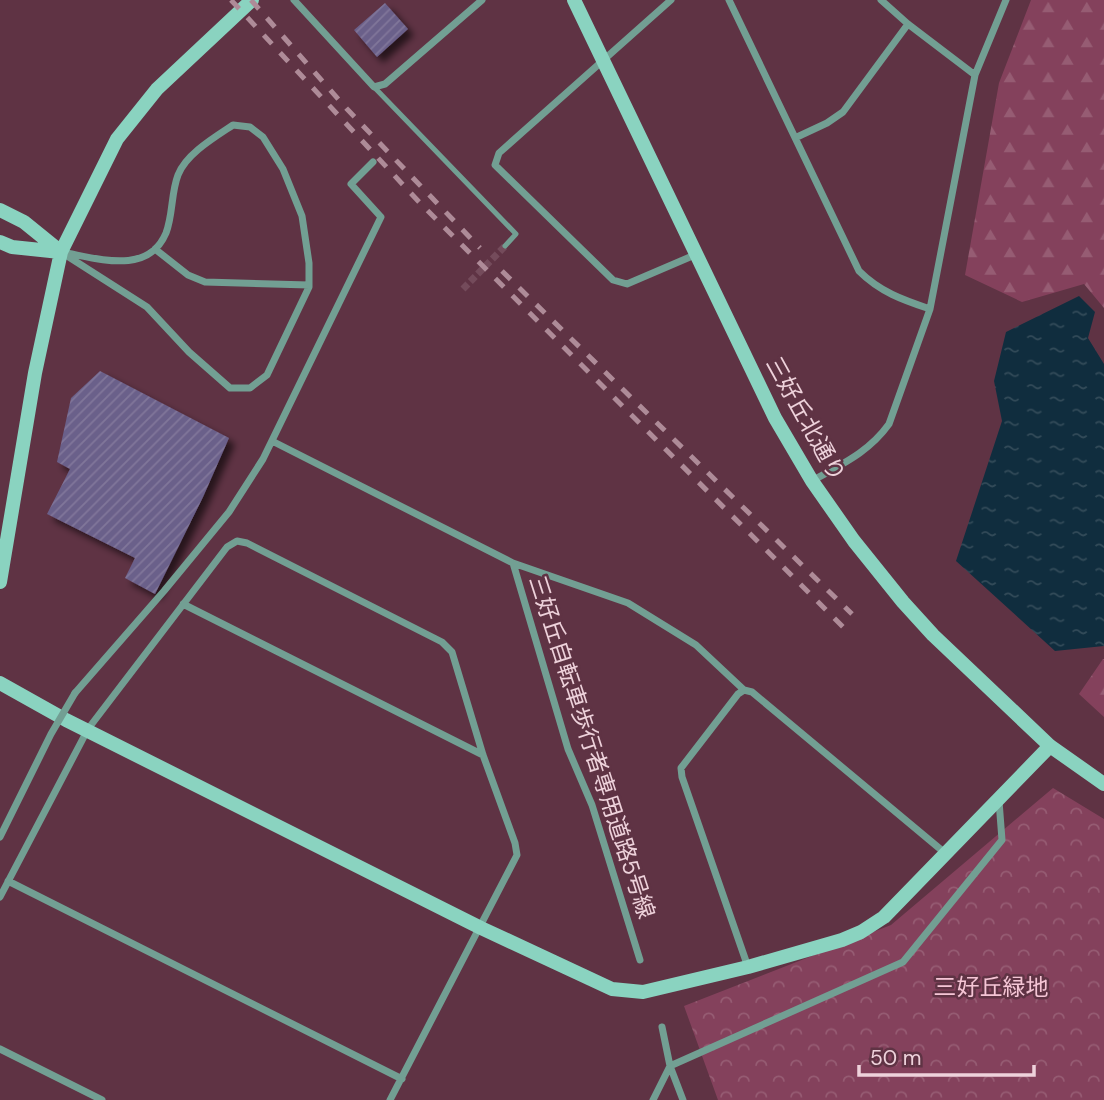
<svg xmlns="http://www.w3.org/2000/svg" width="1104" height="1100" font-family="'DM Sans','Noto Sans JP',sans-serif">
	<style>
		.forest { fill: url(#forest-firs) }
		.park { fill: url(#park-crowns) }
		.water { fill: url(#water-ripples) }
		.building { fill: url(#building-hatch); filter: url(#shadow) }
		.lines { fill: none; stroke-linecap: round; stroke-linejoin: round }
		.street-tunnel { stroke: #744b5b; stroke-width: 7; stroke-dasharray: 7 3.5; stroke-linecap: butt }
		.lane { stroke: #729f93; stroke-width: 5 }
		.street { stroke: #729f93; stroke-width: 7 }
		.secondary { stroke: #8ad3c0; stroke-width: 14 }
		.rail { stroke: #ae8b98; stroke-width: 5; stroke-dasharray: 12 12; stroke-linecap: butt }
		.street-bridge { stroke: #729f93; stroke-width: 7 }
		.labels { text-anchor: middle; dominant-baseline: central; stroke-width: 5; stroke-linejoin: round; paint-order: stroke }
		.street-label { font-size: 23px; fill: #eed2db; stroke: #5f3344 }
		.park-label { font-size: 23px; fill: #f5c5d5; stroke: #5f3344 }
	</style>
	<defs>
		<pattern id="forest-firs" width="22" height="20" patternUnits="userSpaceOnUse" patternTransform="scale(1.75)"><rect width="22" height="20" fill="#84415c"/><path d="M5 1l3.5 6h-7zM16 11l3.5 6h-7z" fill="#965c73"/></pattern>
		<pattern id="park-crowns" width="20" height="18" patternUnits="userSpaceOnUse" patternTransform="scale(1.75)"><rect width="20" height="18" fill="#84415c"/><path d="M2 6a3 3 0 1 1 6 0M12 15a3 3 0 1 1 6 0" fill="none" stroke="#965c73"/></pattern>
		<pattern id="water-ripples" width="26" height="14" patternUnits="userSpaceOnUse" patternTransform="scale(1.75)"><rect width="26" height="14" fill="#102d3e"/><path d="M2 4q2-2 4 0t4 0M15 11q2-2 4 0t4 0" fill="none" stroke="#334b59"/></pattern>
		<pattern id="building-hatch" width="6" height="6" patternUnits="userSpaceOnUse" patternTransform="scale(1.75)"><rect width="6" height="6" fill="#6b608a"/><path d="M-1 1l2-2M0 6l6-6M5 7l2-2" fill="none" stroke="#80769a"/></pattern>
		<filter id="shadow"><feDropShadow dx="6" dy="6" stdDeviation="3.5" flood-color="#0009"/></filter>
	</defs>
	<rect width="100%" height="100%" fill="#5f3344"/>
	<path class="forest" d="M1031,0H1104V308L1084,284L1022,302L965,275L999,83Z
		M1103,659H1104V717L1079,694Z"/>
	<path class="park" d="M1053,788L1104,819V1100H718L684,1006L891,925Z"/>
	<path class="water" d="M1079,296L1095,312L1088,338L1104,364V646L1055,651L956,561L1002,421L994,381L1006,332Z"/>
	<path class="building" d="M385,3L408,29L377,57L354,30Z
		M100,371L229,438L203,497L155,594L125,578L135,558L47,514L70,469L57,462L71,398Z"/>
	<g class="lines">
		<path class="street-tunnel" d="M463,289L505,246"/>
		<path class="lane" d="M374,87L516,234L505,246"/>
		<path class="street" d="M294,0L374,87L385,84L482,0
			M671,0L499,153L495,165L613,280L627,284L697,254
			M729,0L859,271C880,292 903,300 930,309
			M881,0L908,24L975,75
			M233,125L250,127L263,137L283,169L302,216L309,263V287L267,375L250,388H230L189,352L147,307L61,252C97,258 148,276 166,233C173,215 171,193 178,175C186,154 215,137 233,125Z
			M797,137L827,123L843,112L908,24
			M155,249L188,275L205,282L309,285
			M272,441L513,563L568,749L592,805L640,960
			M812,481C842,464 869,452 889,424L930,309L975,75L1006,0
			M513,563L628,603L696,645L744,690
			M183,604L483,755
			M75,693L164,591L229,512L263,459L381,217L351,184L373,162
			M8,881L402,1079
			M0,897L88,729L227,547L237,541L247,543L442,642L452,652L483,755L515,843L517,855L390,1100
			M748,967L682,777L681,768L738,694L744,690L752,692L945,853
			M662,1027L670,1066L683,1100
			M0,1049L102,1100
			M653,1100L670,1066L903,962L1002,840L999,801"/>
		<path class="secondary" d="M574,0L775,418L812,481L854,541L903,602L933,635L1050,746L1104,784
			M0,210L24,222L61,252
			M0,242L12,247L60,252
			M0,582L35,373L61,252L117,139L157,89L252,0
			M0,683L66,720L481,928L612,989L643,992L748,967L842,940L861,932L884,917L1050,746"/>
		<path class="rail" d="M231,0L420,203L843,627
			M251,0L347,109L480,248
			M502,271L852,614"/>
		<path class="street-bridge" d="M0,837L51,734L75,693"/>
	</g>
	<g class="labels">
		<g class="street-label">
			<text transform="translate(806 419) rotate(61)">三好丘北通り</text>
			<text transform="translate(592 747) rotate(72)">三好丘自転車歩行者専用道路5号線</text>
		</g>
		<g class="park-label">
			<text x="991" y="987">三好丘緑地</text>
		</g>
	</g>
	<path d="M859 1065v10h175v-10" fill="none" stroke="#eed2db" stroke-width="3.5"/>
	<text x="870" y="1065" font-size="21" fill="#eed2db" stroke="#5f3344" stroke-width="5" paint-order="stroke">50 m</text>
</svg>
